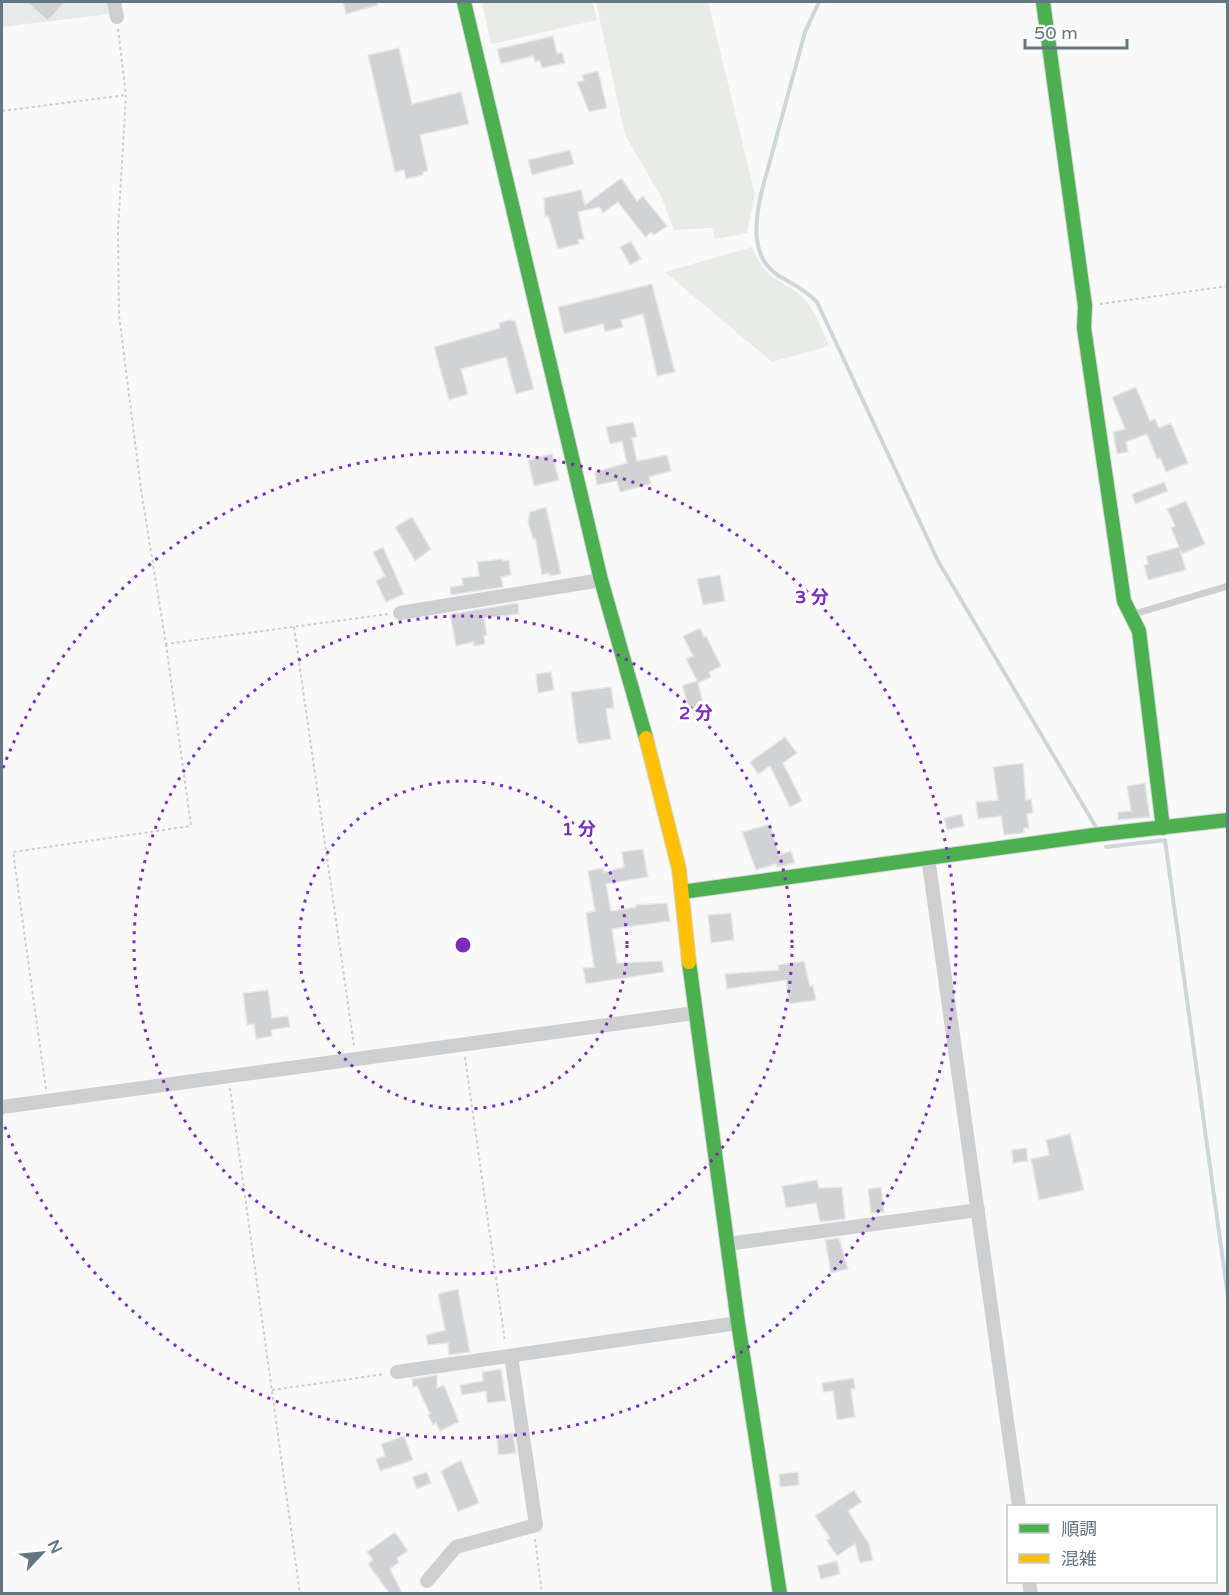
<svg xmlns="http://www.w3.org/2000/svg" width="1229" height="1595" font-family="'Varela Round','Noto Sans JP',sans-serif">
	<style>
		.built { fill: #e8e9e9 }
		.green { fill: #e8ebe6 }
		.lines { fill: none; stroke-linecap: round; stroke-linejoin: round }
		.stream { stroke: #ced6d9; stroke-width: 4 }
		.building { fill: #d0d2d3; stroke: #e8e8e8; stroke-width: 1.5 }
		.fast-casing { stroke: #d5d6d7; stroke-width: 16 }
		.slow-casing { stroke: #d5d6d7; stroke-width: 16 }
		.path { stroke: #cbcccd; stroke-width: 2; stroke-dasharray: 3 3; stroke-linecap: butt }
		.lane { stroke: #cecfd0; stroke-width: 7 }
		.street { stroke: #cecfd0; stroke-width: 14 }
		.fast { stroke: #4caf50; stroke-width: 14 }
		.slow { stroke: #ffc107; stroke-width: 14 }
		.ring { fill: none; stroke: #7b2cbf; stroke-width: 3; stroke-dasharray: 3 6 }
		.centre { fill: #7b2cbf; stroke: #fff; stroke-width: 3 }
		.ring-label { font-size: 18px; text-anchor: middle; font-weight: bold; fill: #7b2cbf; stroke: #fff; stroke-width: 6; stroke-linejoin: round; paint-order: stroke }
	</style>
	<rect width="100%" height="100%" fill="#f9f9f9"/>
	<path class="built" d="M2,2H107L109,14L2,27Z"/>
	<path class="green" d="M482,2H593L597,20L491,44Z
		M596,2H708L755,194L747,233L715,239L712,228L674,230L662,198L625,135Z
		M752,247C768,284 775,273 801,296C815,308 822,329 829,346L772,362L665,272Z"/>
	<g class="lines">
		<path class="stream" d="M819,2L805,32L761,194C755,222 750,258 779,276C793,284 805,290 817,302L938,561L1096,827
			M1106,847L1165,840L1228,1297"/>
	</g>
	<path class="building" d="M26,2H65L48,21Z
		M343,2H377L378,5L346,14Z
		M553,36L557,54L562,52L565,63L542,68L540,61L535,62L533,56L501,64L497,49Z
		M399,48L412,104L461,92L469,124L420,135L428,171L423,172V175L406,179L404,170L395,172L368,55Z
		M598,71L607,108L589,112L577,82L584,81L582,75Z
		M570,150L574,164L532,175L528,160Z
		M621,178L637,201L643,196L667,226L654,235L652,232L645,237L618,202L603,213L599,207L578,212L584,239L578,240L579,244L558,249L548,216L545,217L544,198L581,190L585,205Z
		M631,241L641,259L630,265L620,247Z
		M652,284L675,372L657,376L643,314L621,320L623,327L605,332L603,324L564,334L558,307Z
		M510,320L515,321L534,389L516,394L506,357L461,369L468,394L449,400L434,347L500,328L499,323Z
		M1136,387L1150,421L1155,419L1159,428L1171,423L1188,463L1166,472L1160,458L1157,459L1147,434L1126,442L1128,452L1117,454L1113,432L1125,429L1112,397Z
		M633,422L637,437L632,438L637,461L667,455L671,471L649,477L651,484L620,492L617,481L597,485L595,472L627,463L622,441L610,444L606,427Z
		M552,454L559,480L534,486L528,460Z
		M1164,482L1168,491L1135,504L1132,494Z
		M1186,501L1205,544L1182,554L1180,550L1186,570L1148,580L1144,565L1148,564L1146,556L1179,547L1171,528L1175,526L1167,509Z
		M546,507L561,574L549,576V573L542,575L535,538L533,539L528,522L530,512Z
		M412,517L431,549L415,561L395,527Z
		M383,547L404,594L386,602L376,581L385,576L373,552Z
		M502,559L503,561L509,560L511,575L501,577L503,587L451,595L450,587L463,585L462,578L479,576L477,562Z
		M720,575L725,601L703,605L697,579Z
		M518,603L519,614L484,618L487,635L484,636L485,644L474,646V642L456,646L450,614Z
		M700,628L704,637L706,636L721,666L709,672L711,677L698,683L706,715L695,718L693,712L690,713L683,688V685L697,681L686,659L693,656L683,636Z
		M551,672L554,690L538,693L536,674Z
		M611,687L614,708L606,709L611,739L579,744L577,741L571,692Z
		M785,737L797,753L783,763L802,801L790,807L770,766L758,774L750,762Z
		M1023,763L1026,800L1031,799L1033,813L1027,814L1029,828H1024V833L1004,835L1001,816L978,819L976,802L998,800L993,767Z
		M1145,783L1150,817L1118,820V812L1131,811L1127,786Z
		M962,814L964,826L947,830L944,818Z
		M770,824L779,855L791,851L795,863L777,867L776,864L756,870L742,832Z
		M643,849L648,877L606,884L611,911L636,907V905L667,903L670,921L612,929L617,963L662,961L664,972L586,984L583,968L594,967L586,913L595,911L588,871L603,868L604,872L624,867L622,852Z
		M731,913L734,940L711,943L708,915Z
		M804,961L810,986L813,985L816,1000L789,1004L786,980L727,989L725,974L779,970L778,965Z
		M268,990L272,1018L288,1016L290,1027L271,1030L272,1036L256,1039L254,1024L247,1025L243,993Z
		M1070,1134L1084,1190L1039,1200L1031,1159L1049,1155L1046,1140Z
		M1026,1148L1028,1161L1013,1163L1012,1150Z
		M817,1180L819,1188L842,1187L845,1219L820,1222L816,1203L786,1208L782,1186Z
		M881,1187L884,1212L871,1213L868,1189Z
		M839,1238L848,1269L831,1273L825,1240Z
		M458,1289L470,1352L449,1355L448,1343L428,1345L426,1335L445,1330L438,1294Z
		M501,1369L506,1401L487,1403L486,1391L462,1395L460,1385L483,1381L482,1372Z
		M437,1375V1388L444,1385L459,1422L440,1431L436,1423L433,1425L428,1415L430,1414L417,1386L413,1387L412,1379Z
		M854,1378L855,1389H851L855,1417L837,1420L833,1391L823,1392L822,1383Z
		M513,1433L516,1453L498,1455L497,1435Z
		M404,1436L413,1460L380,1471L376,1459L385,1456L381,1444Z
		M461,1460L479,1503L458,1512L441,1471Z
		M427,1472L431,1483L417,1489L412,1477Z
		M798,1472L799,1485L780,1487L779,1474Z
		M854,1490L862,1502L848,1511L869,1544L873,1560L860,1563L855,1544L837,1556L826,1540L830,1538L815,1516Z
		M395,1532L408,1551L397,1558L399,1562L390,1569L402,1593H389L368,1564L373,1560L367,1552Z
		M837,1561L840,1574L821,1579L817,1566Z"/>
	<g class="lines">
		<g class="fast-casing">
			<path id="fast" d="M464,2L601,580L646,738
				M1043,2L1085,306L1084,328L1124,601L1139,631L1163,828
				M682,892L1094,835L1228,820
				M689,962L738,1323L780,1594"/>
		</g>
		<g class="slow-casing">
			<path id="slow" d="M646,738L679,869L689,962"/>
		</g>
		<path class="path" d="M118,29L126,95L118,230L119,315L141,490L166,644L388,614
			M2,111L126,95
			M1100,304L1228,286
			M294,627L354,1046
			M465,1057L505,1342
			M230,1088L300,1594
			M46,1089L13,852L191,826L166,644
			M272,1390L385,1374
			M535,1539L542,1594"/>
		<path class="lane" d="M1134,614L1228,586"/>
		<path class="street" d="M114,2L117,17
			M400,613L601,580
			M928,857L1019,1506
			M2,1107L695,1013
			M727,1244L978,1210
			M397,1372L738,1323
			M427,1581L456,1547L536,1525L511,1356
			M1029,1582L1031,1594"/>
		<use href="#fast" class="fast"/>
		<use href="#slow" class="slow"/>
	</g>
	<g class="ring">
		<circle cx="463" cy="945" r="164"/>
		<circle cx="463" cy="945" r="329"/>
		<path d="M3 768A493 493 0 1 1 3 1122"/>
	</g>
	<circle cx="463" cy="945" r="9" class="centre"/>
	<g class="ring-label">
		<text x="812" y="603">3 分</text>
		<text x="696" y="719">2 分</text>
		<text x="579" y="835">1 分</text>
	</g>
	<rect width="1229" height="1595" fill="none" stroke="#657683" stroke-width="6"/>
	<rect x="1007" y="1505" width="210" height="78" fill="#ffffff" stroke="#c1c8cd" stroke-width="1.5"/>
	<rect x="1019" y="1524" width="30" height="9" fill="#4caf50" stroke="#c1c8cd" stroke-width="1.5"/>
	<text x="1061" y="1535" font-size="18" fill="#657683">順調</text>
	<rect x="1019" y="1554" width="30" height="9" fill="#ffc107" stroke="#c1c8cd" stroke-width="1.5"/>
	<text x="1061" y="1565" font-size="18" fill="#657683">混雑</text>
	<g transform="translate(42 1553) rotate(64)" stroke="#ffffff" stroke-width="4.5" paint-order="stroke">
	<path d="M0-4.5L10 22L0 15L-10 22Z" fill="#657683"/>
	<text y="-9" font-size="16" font-weight="bold" text-anchor="middle" fill="#657683">N</text>
	</g>
	<path d="M1025 39v9h102v-9" fill="none" stroke="#657683" stroke-width="3"/>
	<text x="1034" y="39" font-size="18" fill="#657683" stroke="#ffffff" stroke-width="4.5" paint-order="stroke">50 m</text>
</svg>
